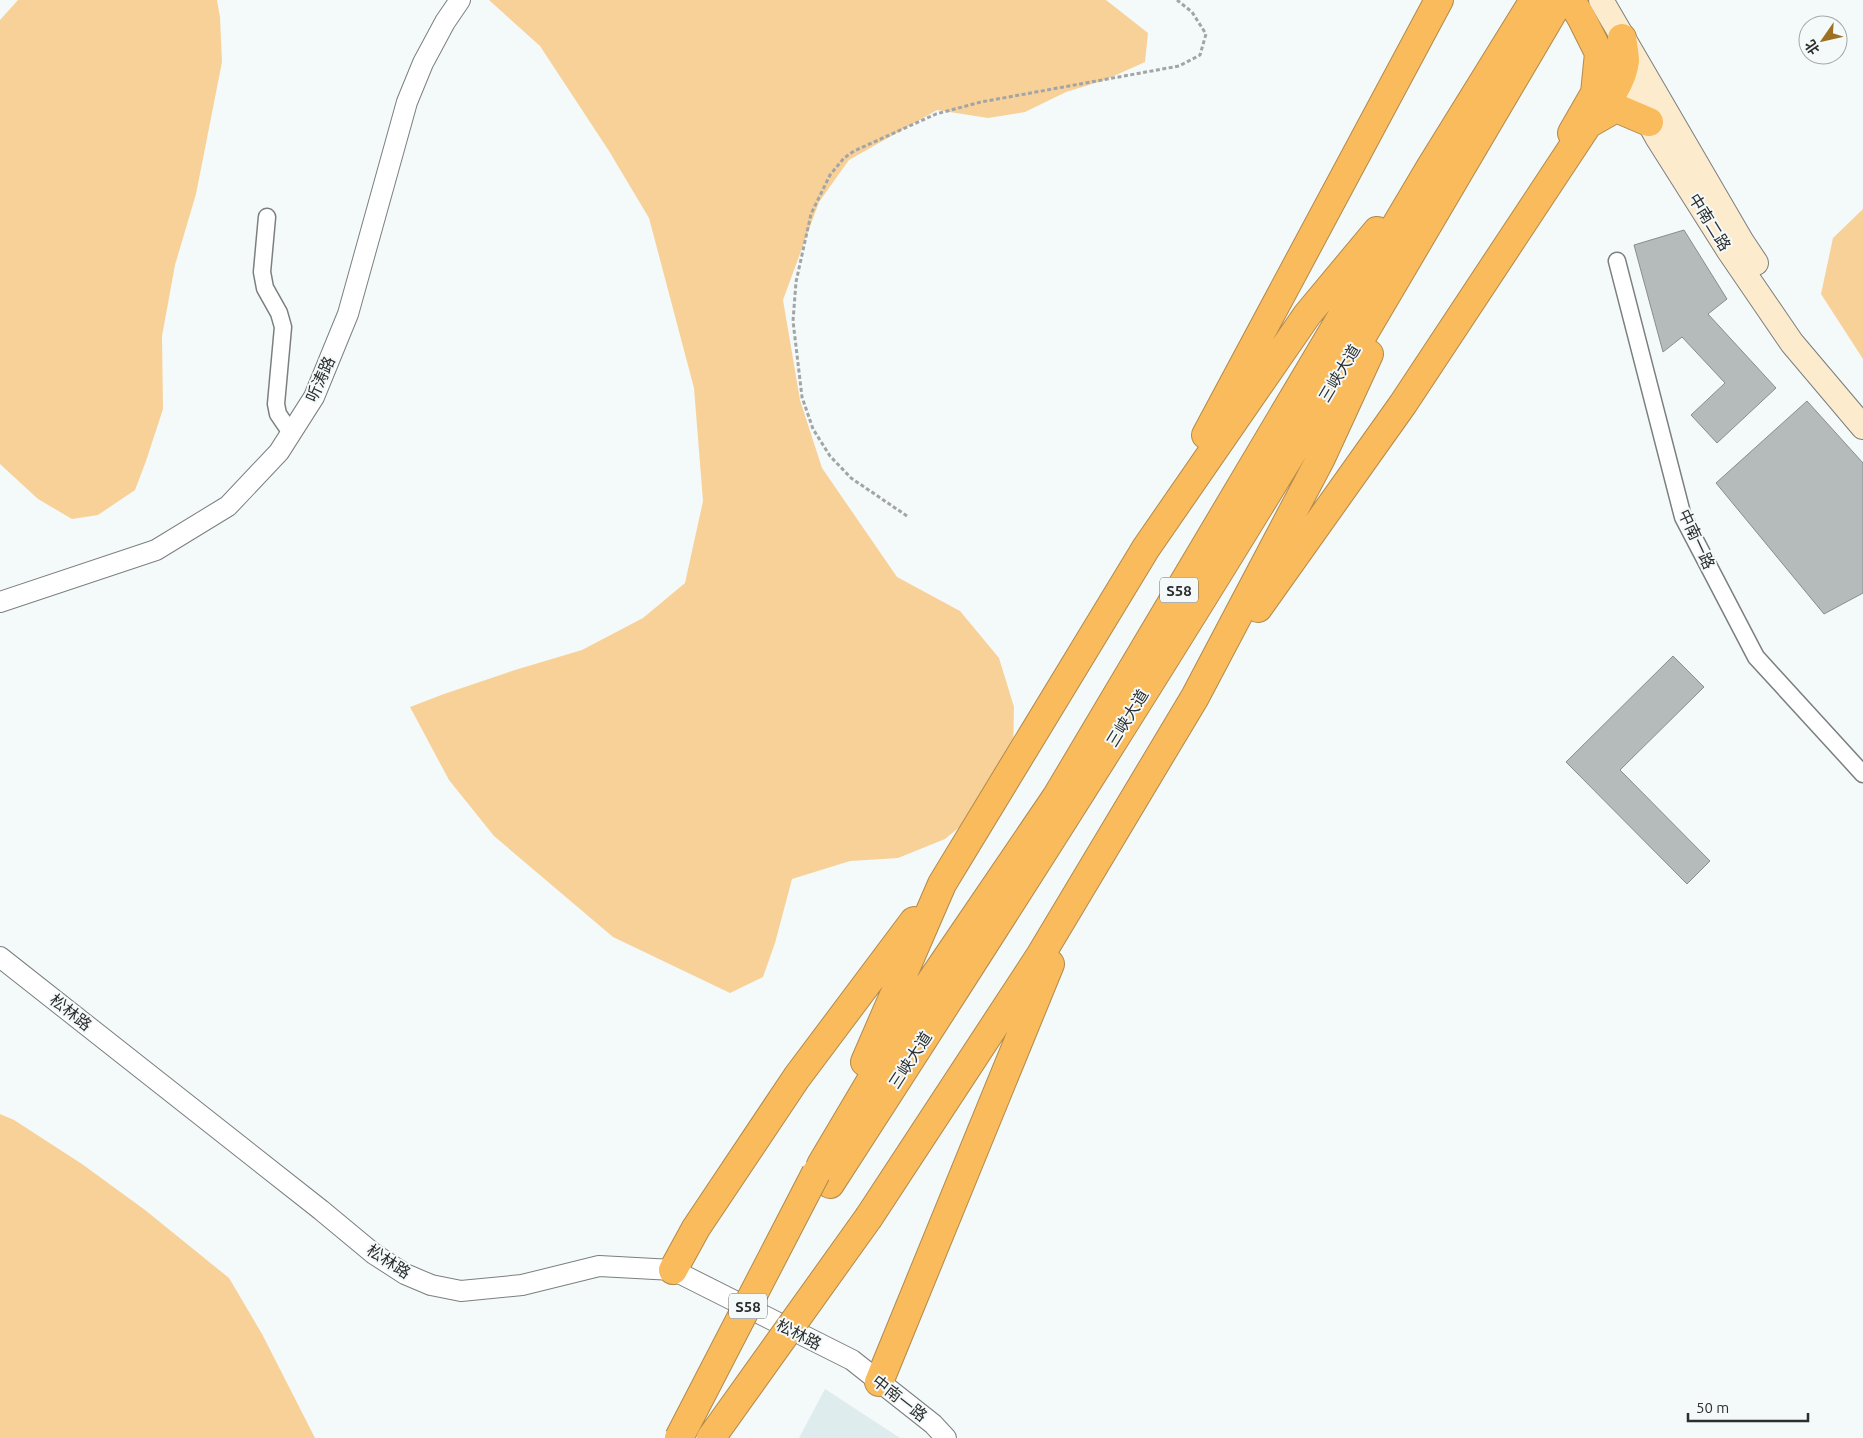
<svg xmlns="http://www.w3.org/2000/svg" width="1863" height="1438" font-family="Ubuntu,'Noto Sans SC',sans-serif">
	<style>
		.built { fill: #deecee }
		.green { fill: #f8d199 }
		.building { fill: #b5baba; stroke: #898d8e }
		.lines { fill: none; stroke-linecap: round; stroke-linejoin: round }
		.minor-casing { stroke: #7b7f80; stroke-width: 19 }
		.tertiary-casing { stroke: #7b7f80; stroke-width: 22 }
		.secondary-casing { stroke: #7b7f80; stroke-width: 26 }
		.motorway-casing { stroke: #b28a4c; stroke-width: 30 }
		.path { stroke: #a2a5a6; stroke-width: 3; stroke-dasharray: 4 2.5; stroke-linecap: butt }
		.minor { stroke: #fff; stroke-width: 16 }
		.tertiary { stroke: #fff; stroke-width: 20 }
		.secondary { stroke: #fdebce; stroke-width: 24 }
		.motorway { stroke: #f9bb5b; stroke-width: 28 }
		.motorway-bridge-casing { stroke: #b28a4c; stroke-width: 30; stroke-linecap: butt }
		.motorway-bridge { stroke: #f9bb5b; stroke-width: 28 }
		.labels { text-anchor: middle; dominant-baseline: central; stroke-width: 4; stroke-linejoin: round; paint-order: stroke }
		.shield { fill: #f4f9f9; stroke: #696b6c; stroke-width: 1 }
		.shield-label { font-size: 15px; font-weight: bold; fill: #2d2e2f }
		.street-label { font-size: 16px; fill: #2d2e2f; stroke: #f4f9f9 }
	</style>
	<rect width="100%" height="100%" fill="#f4f9f9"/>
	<path class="built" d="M825,1389L900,1438H799Z"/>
	<path class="green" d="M18,0H217L220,17L222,62L196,194L175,265L162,336L163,409L146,461L135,490L98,515L72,519L38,499L0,464V20Z
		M489,0H1106L1148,33L1145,62L1105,80L1066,92L1025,112L988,118L937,110L849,160L819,202L783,300L800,400L822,468L897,577L960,611L999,658L1014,707L1013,755L990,802L945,839L898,858L850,861L792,879L775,943L763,977L730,993L613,937L494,836L449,780L410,707L444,694L515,670L582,650L643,618L685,583L703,501L694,388L649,218L609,151L540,46Z
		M1863,209V359L1821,294L1833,238Z
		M0,1114L14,1120L82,1164L145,1210L229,1278L262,1334L315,1438H0Z"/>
	<path class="building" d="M1684,230L1727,299L1708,314L1776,388L1717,443L1691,415L1725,383L1682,337L1663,352L1634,245Z
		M1807,401L1863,463V593L1824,614L1716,483Z
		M1673,656L1704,687L1620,770L1710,861L1687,884L1566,762Z"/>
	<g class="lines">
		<g class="minor-casing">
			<path id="minor" d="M267,217L262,272L265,288L279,313L283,327L276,404L278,414L291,433
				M1617,261L1683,517L1756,657L1863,774"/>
		</g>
		<g class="tertiary-casing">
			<path id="tertiary" d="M0,602L156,550L228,506L279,452L314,397L348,314L407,102L423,63L445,22L460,0
				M0,957L321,1210L374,1254L405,1274L431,1285L461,1291L522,1285L599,1266L673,1270L852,1360L933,1424L946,1438"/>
		</g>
		<g class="secondary-casing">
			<path id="secondary" d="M1601,0L1742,242L1756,263
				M1615,61L1657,137L1729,251L1792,343L1863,427"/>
		</g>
		<g class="motorway-casing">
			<path id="motorway" d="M1571,0L1582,19L1599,53L1595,93L1572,133
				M1593,119C1607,101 1622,84 1625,61C1625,54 1623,45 1622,38
				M1206,435L1439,0
				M1258,608L1403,404L1588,124L1616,108L1649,122
				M865,1062L942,884L1146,548L1307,315L1377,231
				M821,1165L921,996L1057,796L1430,168L1534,0
				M830,1184C1007,910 1183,635 1351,355C1421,237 1490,118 1560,0
				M869,1217L1040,956L1195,697L1321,458L1369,354
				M673,1270L696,1228L797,1077L914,921
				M879,1382L1050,964"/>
		</g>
		<path class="path" d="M907,516L851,478L830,456L813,429L802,397L793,321L796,282L811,214L830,175L844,158L854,151L936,114L981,102L1179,66L1200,55L1206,34L1192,12L1177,0"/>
		<use href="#minor" class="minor"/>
		<use href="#tertiary" class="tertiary"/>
		<use href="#secondary" class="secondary"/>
		<use href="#motorway" class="motorway"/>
		<g class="motorway-bridge-casing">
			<path id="motorway-bridge" d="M679,1438L816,1173
				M711,1438L869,1217"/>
		</g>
		<use href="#motorway-bridge" class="motorway-bridge"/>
	</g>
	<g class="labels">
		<g class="shield">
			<rect x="1160" y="577.5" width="38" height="25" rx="4"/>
			<rect x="729" y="1293.5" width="38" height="25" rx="4"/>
		</g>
		<g class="shield-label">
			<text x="1179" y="590">S58</text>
			<text x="748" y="1306">S58</text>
		</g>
		<g class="street-label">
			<text transform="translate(1710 222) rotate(58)">中南二路</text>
			<text transform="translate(1339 373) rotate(-59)">三峡大道</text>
			<text transform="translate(320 379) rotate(-66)">听涛路</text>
			<text transform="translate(1697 539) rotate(65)">中南一路</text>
			<text transform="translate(1127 718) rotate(-58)">三峡大道</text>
			<text transform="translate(71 1012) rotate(38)">松林路</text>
			<text transform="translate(910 1060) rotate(-57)">三峡大道</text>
			<text transform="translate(389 1261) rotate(33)">松林路</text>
			<text transform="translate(799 1334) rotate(27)">松林路</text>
			<text transform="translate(900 1398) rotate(38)">中南一路</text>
		</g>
	</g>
	<g transform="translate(1823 40) rotate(236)"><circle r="24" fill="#f4f9f9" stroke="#a4a8a8"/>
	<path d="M0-4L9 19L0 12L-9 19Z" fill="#9e7022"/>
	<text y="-8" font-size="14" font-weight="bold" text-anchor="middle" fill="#2d2e2f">北</text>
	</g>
	<path d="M1688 1413v8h120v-8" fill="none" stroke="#2d2e2f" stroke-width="2.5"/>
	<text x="1696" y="1413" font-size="15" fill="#2d2e2f" stroke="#f4f9f9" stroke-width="4" paint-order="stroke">50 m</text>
</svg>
